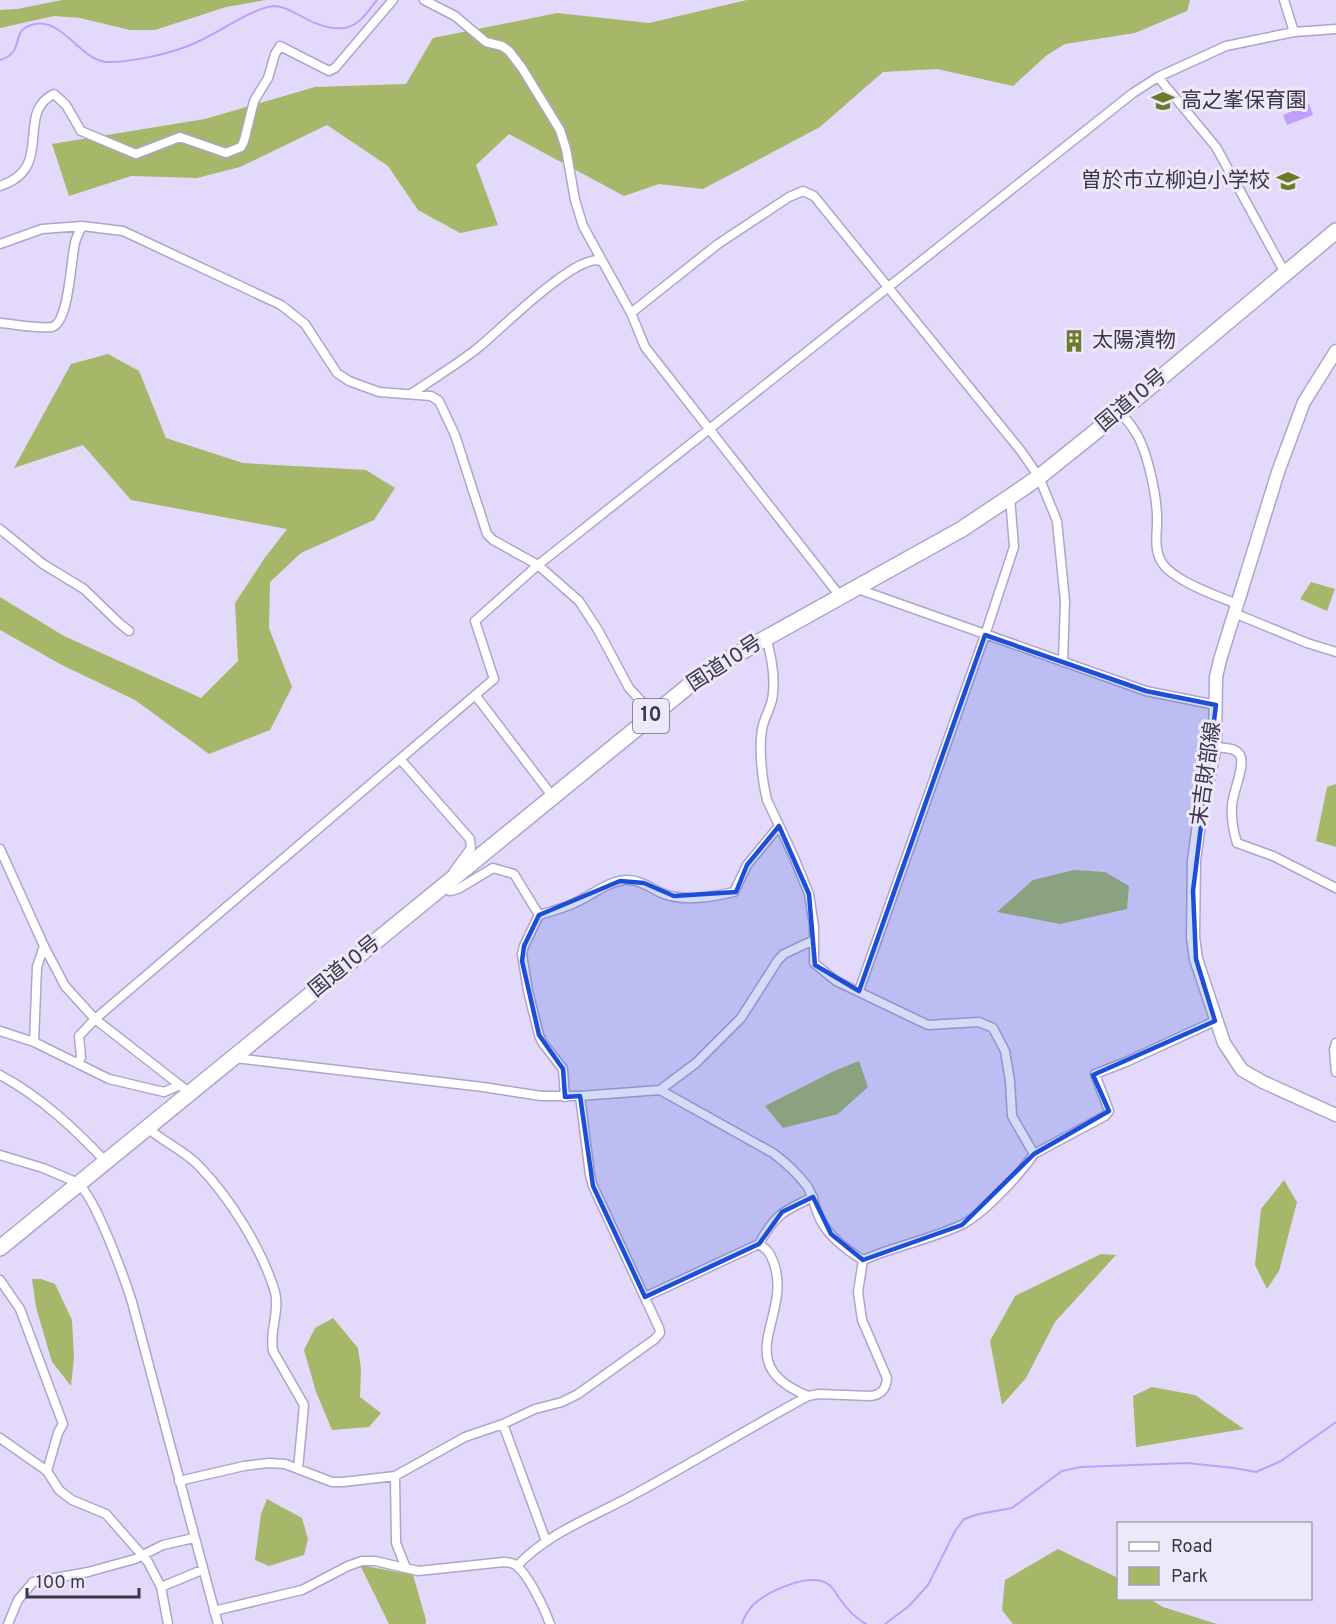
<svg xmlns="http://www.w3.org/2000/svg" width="1336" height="1624" font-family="Overpass,'Noto Sans JP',sans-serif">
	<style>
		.green { fill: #a6b76a }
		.water { fill: #bea0fa }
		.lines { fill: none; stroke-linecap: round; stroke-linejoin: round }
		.stream { stroke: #bea0fa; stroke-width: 2 }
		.street-casing { stroke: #afa4cb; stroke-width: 11 }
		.secondary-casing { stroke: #afa4cb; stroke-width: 15 }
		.highway-casing { stroke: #afa4cb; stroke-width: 18 }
		.street { stroke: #fff; stroke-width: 8 }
		.secondary { stroke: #fff; stroke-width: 12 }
		.highway { stroke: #fff; stroke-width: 15 }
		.marked { fill: #1d4ed8; fill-opacity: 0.2; stroke: #1d4ed8; stroke-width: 4.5; stroke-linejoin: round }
		.labels { text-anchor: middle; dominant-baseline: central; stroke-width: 6; stroke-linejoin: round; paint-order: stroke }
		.shield { fill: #eee9fa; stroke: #716c7d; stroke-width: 1.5 }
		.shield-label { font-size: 20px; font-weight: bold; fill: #3c3747 }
		.poi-label { font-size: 21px; fill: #3c3747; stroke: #eee9fa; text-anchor: start }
		.street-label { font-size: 21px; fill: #3c3747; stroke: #eee9fa }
	</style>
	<rect width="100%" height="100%" fill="#e3d9fa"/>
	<path class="green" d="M62,0H266L226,7L155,30H130L80,18L54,16L0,28V10L17,9Z
		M747,0H1190L1187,11L1135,33L1065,44L1047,55L1013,86L937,69L883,72L820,127L703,189L659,184L624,196L509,134L476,165L498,225L460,233L418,210L388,166L327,125L240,167L197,178L131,176L69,196L52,144L205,119L315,87L406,84L433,38L557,13L649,23Z
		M108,354L139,371L166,438L243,463L366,470L395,488L374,520L301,553L270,582L269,628L292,687L270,730L209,754L135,700L60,664L0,630V597L64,636L201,698L238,661L235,603L264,559L287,529L131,500L83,445L14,468L71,364Z
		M1311,582L1335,589L1327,611L1300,599Z
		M1336,784V847L1316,841L1327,787Z
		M1074,870L1105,872L1129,886L1127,909L1060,924L997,912L1033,880Z
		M859,1061L868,1087L838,1114L783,1128L765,1106L834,1071Z
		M1284,1180L1297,1202L1279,1271L1267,1289L1255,1265L1261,1209Z
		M1101,1254L1116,1255L1055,1322L1026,1378L1002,1405L990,1341L1015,1296Z
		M32,1279H41L55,1284L72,1320L74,1357L71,1386L52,1362L36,1307Z
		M333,1318L358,1348L361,1369L360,1397L381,1413L369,1427L332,1430L316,1392L304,1350L315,1328Z
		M1152,1387L1195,1395L1244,1429L1136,1447L1133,1396Z
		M267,1499L302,1518L308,1539L304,1555L269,1566L255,1560L261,1514Z
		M1058,1549L1118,1578V1598L1150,1599L1163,1607L1217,1624H1013L1002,1610L1005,1580Z
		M360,1565L413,1575L426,1620V1624H389Z"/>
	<path class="water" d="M1309,104L1313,115L1287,125L1283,115Z"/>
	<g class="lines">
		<path class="stream" d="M0,60C28,51 7,30 35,24C63,19 81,60 106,62C129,63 174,53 195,43C215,35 254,7 274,6C283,6 292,11 299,15C316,25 343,36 359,21C366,16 371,7 377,0
			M742,1624C744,1617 749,1609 754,1604C769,1591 809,1572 828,1584C833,1587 836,1593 839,1598C847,1609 855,1618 866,1624
			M885,1624L909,1606L928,1585L955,1531L964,1519L979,1514L1012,1508L1062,1471L1081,1467L1187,1463L1234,1468L1256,1472L1281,1461L1336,1422"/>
		<g class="street-casing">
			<path id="street" d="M424,0L455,16L486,42L502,46L509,51L522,68L560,130L566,149L575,200L583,226L631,313L645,347L840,596
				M1284,0L1294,32
				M1158,77L1216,147L1285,273
				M0,186C56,168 14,113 54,94L66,105L81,131L136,154L180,137L226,153L241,147L244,141L254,101L268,78L275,54L280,46L329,71L335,68L393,0
				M0,244L42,229L82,226L123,231L281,305L305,324L337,373L349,381L379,392L431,396L439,401L455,435L487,534L493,540L538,565L579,601L598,630L629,688L653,714
				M631,313L718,244L789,197L803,191L814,196L1021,451L1039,477L1057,521L1065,601L1063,662
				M0,323C13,324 41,329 52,327C69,323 71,259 75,243C76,237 80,231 82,226
				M411,394C434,378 458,364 479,347C500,330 577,252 601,261
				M1120,412C1124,418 1130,423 1134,430C1147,448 1156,493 1157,515C1158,530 1153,547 1161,561C1171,580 1217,596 1237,604
				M0,529L43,564L84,589L118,622L129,631
				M855,588L1146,691L1216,705
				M1234,613L1307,643L1336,652
				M766,637C771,656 775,674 773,693C773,704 766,714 763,725C758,744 762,780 767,800L793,855L809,894L814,926V963L836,981L928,1025L979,1022L993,1028L1005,1051L1010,1081L1012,1116L1034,1154
				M476,696L553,797
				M1215,747C1223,748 1236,747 1240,755C1246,766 1232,793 1232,806C1231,819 1233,830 1237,843L1273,856L1336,888
				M400,759L470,839L471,848L454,871
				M0,849L44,946L65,986L95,1019L190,1093
				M443,886L450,891L458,889L493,868L514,874L539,915
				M859,991L985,635L1014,547L1010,497
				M0,1031L34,1042L109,1079L164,1092L178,1086
				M34,1042L37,967L44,946
				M1336,1043L1334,1050L1336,1072
				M235,1058L483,1087L541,1096H580L660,1090L773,1153C785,1162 797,1173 807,1186C814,1197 815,1210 821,1221C830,1237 848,1251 863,1260
				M78,1064L81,1057L79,1036L95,1019L494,679L475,621L538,565L1133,93L1158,77L1226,46L1294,32L1336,29
				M0,1075C41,1097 75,1129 106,1162
				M660,1090L696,1063L741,1018L778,960L784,954L814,940
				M565,1097L563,1069L542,1042L539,1035L528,991L522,954L524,946L539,915C549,912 560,909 570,905C589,898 605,882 625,880C641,879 651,889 664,894C686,902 712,897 734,892L747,865L779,826
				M148,1128C163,1142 185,1151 199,1166C230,1198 262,1249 275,1292C280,1312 269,1331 273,1351L304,1405L298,1469
				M0,1155L43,1168L76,1182C94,1192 125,1280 132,1302L218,1624
				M759,1244C775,1214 784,1211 813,1197
				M863,1260C895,1246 929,1240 961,1225C983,1215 1020,1174 1034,1154L1105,1116L1109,1111L1095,1074L1126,1062L1215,1021
				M0,1280L20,1309L63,1424L58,1433L47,1471L59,1490L72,1500L106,1514L148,1562L161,1587L168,1624
				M645,1297L759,1244C767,1249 770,1253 773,1261C795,1315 726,1363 808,1396
				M503,1424L546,1541
				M0,1438L47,1471
				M395,1476L396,1543L406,1568
				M179,1481L244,1466L269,1463L285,1464L332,1482H343L395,1476L465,1437L503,1424L535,1409L562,1402L578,1394L655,1339L660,1333L659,1328L593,1186L590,1175L580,1096
				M517,1566C549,1532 593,1517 633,1495C692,1463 749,1428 808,1396L819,1394L870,1396C881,1395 886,1390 887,1378L862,1320L858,1292L863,1260
				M161,1587L202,1570
				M214,1611L302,1590L348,1566L362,1561H375L418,1571L504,1562C508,1562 511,1563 514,1564C527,1571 545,1610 550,1624
				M8,1624L18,1600L33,1582L88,1572L135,1559L163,1545L194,1538"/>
		</g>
		<g class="secondary-casing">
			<path id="secondary" d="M1336,351L1304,402L1278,472L1220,660L1216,677L1215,747L1200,817L1194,860L1193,937L1196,959L1224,1043L1242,1070L1263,1082L1336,1115"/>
		</g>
		<g class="highway-casing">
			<path id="highway" d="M0,1248L691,684L723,662L962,529L1010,497L1039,477L1120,412L1336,231"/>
		</g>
		<use href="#street" class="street"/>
		<use href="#secondary" class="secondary"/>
		<use href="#highway" class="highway"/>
	</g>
	<path class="marked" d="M985,635L1146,691L1216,705L1193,891L1196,959L1215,1021L1093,1075L1109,1111L1034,1154L962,1225L863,1260L831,1234L813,1197L782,1212L759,1244L645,1297L593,1186L580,1096L565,1097L563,1069L539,1035L522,961L524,946L539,915L620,881L644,883L674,896L736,892L747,865L779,826L809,894L815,965L859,991Z"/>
	<defs>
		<g id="school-bare" transform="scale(1.8)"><path d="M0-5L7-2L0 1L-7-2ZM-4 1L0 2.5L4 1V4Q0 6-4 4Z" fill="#6c7b29" stroke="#eee9fa" stroke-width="2.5" paint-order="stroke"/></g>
		<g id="building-bare" transform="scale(1.8)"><path d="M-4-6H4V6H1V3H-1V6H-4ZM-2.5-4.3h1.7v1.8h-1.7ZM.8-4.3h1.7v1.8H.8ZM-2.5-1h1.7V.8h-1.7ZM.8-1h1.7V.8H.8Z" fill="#6c7b29" stroke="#eee9fa" stroke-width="2.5" paint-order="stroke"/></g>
	</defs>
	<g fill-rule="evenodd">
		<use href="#school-bare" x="1163" y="101"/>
		<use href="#school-bare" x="1288" y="181"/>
		<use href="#building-bare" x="1074" y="341"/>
	</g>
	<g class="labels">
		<rect class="shield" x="633" y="699" width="36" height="34" rx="4.5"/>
		<g class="shield-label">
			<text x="651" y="716">10</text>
		</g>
		<g class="poi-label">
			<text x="1181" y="101">高之峯保育園</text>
			<text x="1270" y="181" text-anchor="end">曽於市立柳迫小学校</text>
			<text x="1092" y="341">太陽漬物</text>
		</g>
		<g class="street-label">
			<text transform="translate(1132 401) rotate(-40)">国道10号</text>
			<text transform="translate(725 664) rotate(-33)">国道10号</text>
			<text transform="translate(1207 774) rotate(-82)">末吉財部線</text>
			<text transform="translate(345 967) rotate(-39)">国道10号</text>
		</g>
	</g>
	<rect x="1117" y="1522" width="195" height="78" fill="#eee9fa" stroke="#a7a2b2" stroke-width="1.5"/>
	<rect x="1129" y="1542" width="30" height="9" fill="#ffffff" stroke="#a7a2b2" stroke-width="1.5"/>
	<text x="1171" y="1552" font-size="18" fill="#3c3747">Road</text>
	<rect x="1129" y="1567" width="30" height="18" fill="#a6b76a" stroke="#a7a2b2" stroke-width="1.5"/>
	<text x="1171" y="1582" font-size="18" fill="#3c3747">Park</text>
	<path d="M27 1588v9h112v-9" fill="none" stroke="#3c3747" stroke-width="3"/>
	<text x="36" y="1588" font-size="18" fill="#3c3747" stroke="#eee9fa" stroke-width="4.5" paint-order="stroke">100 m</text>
</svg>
